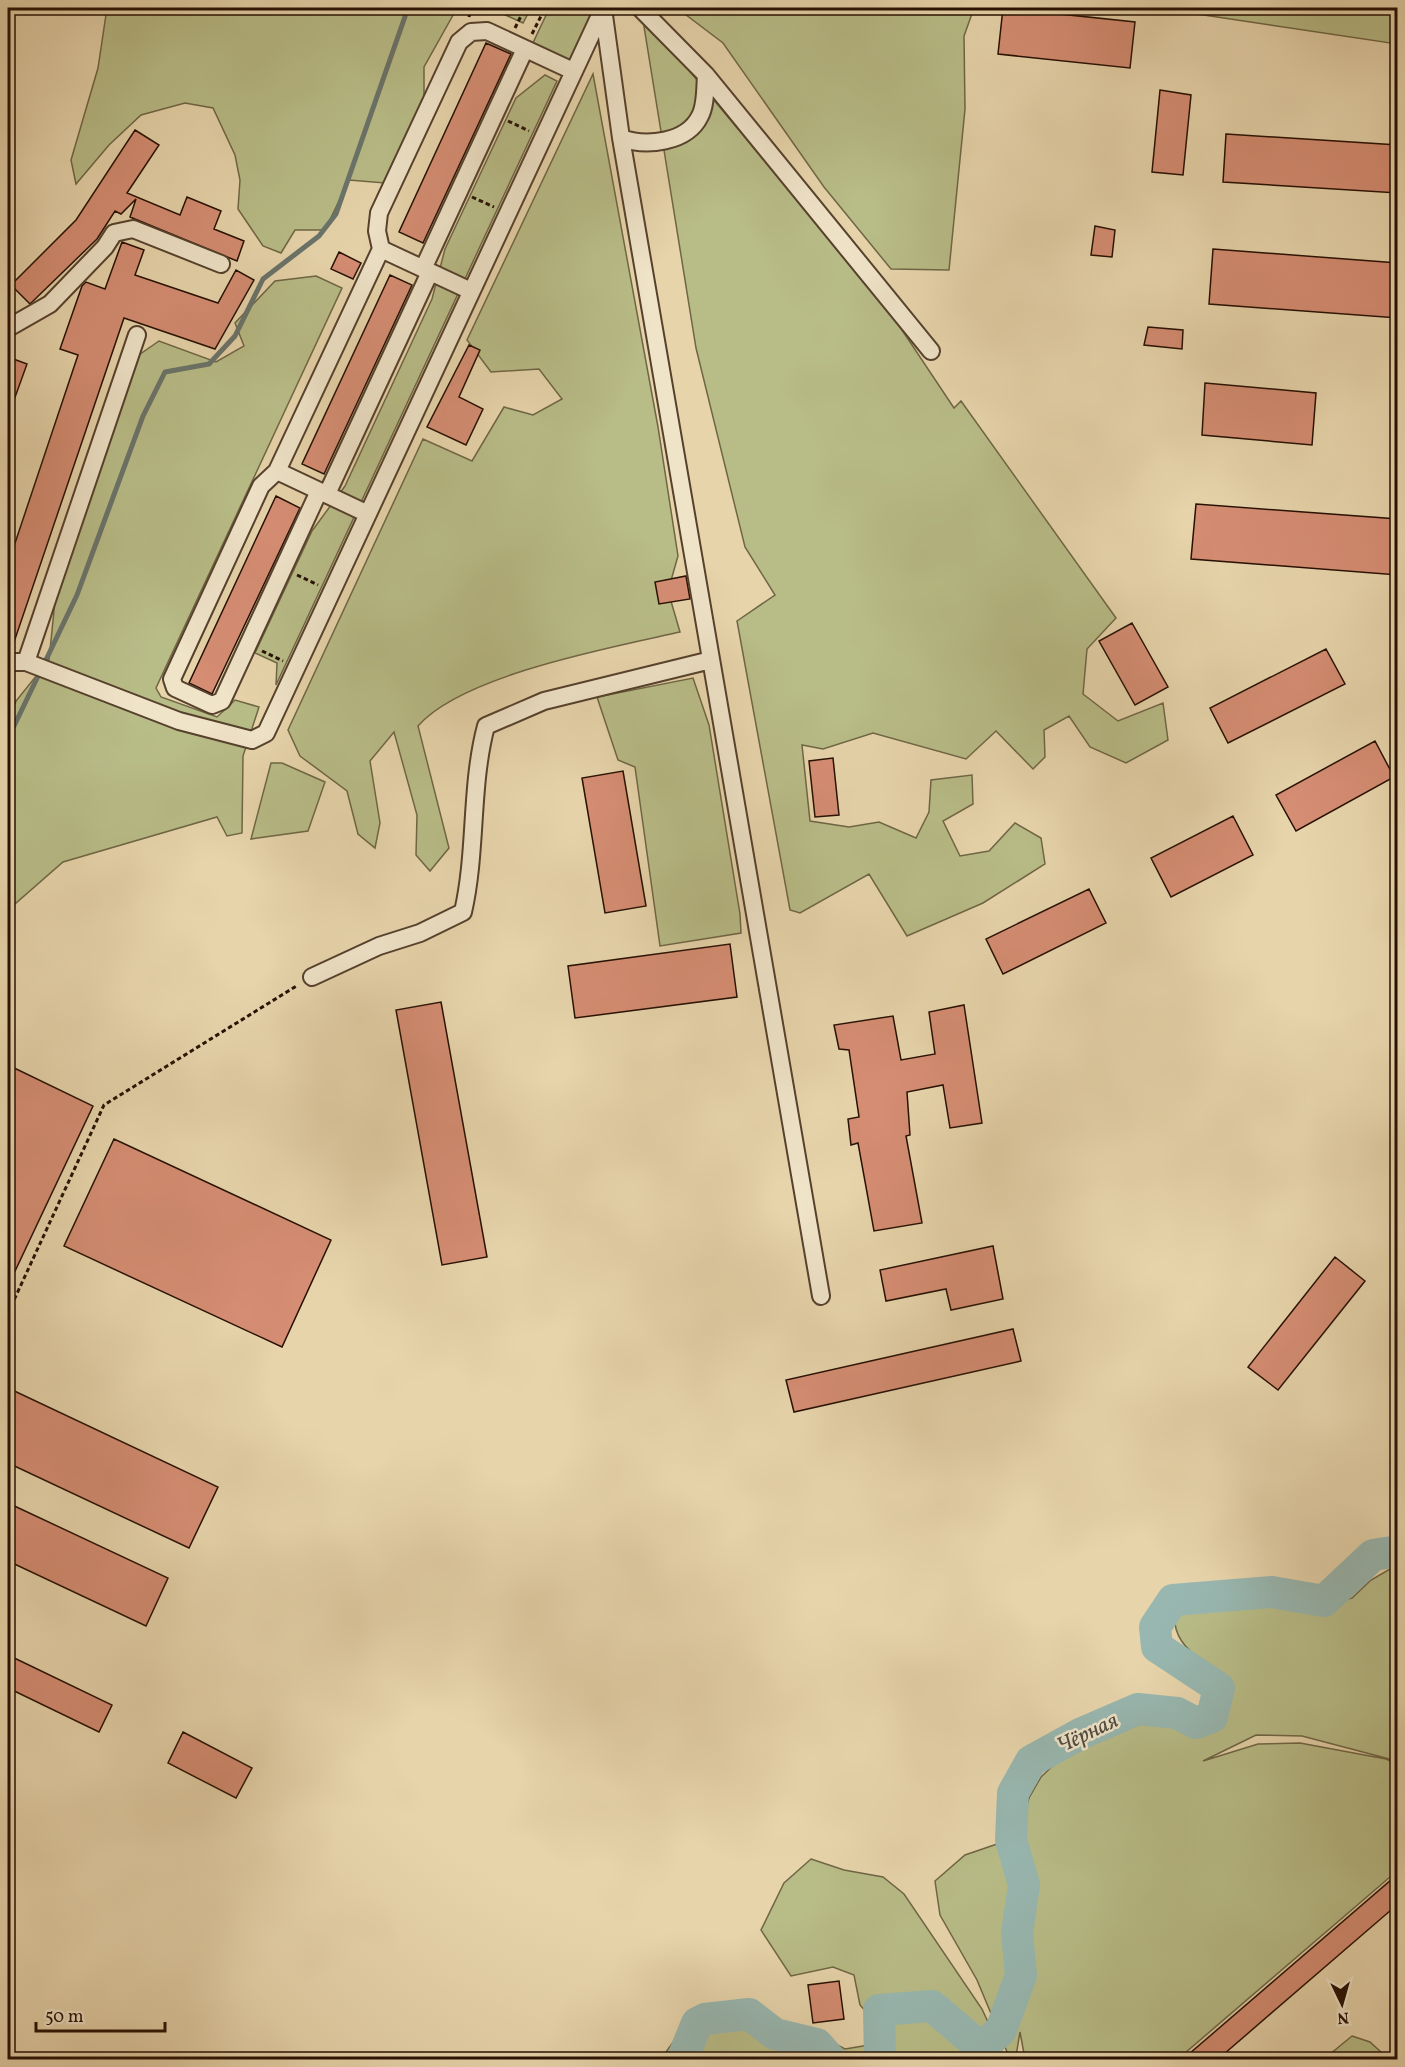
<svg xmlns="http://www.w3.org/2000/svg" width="1405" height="2067" font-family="Vollkorn,serif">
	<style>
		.green { fill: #b8bc87; stroke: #6f6645; stroke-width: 1.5 }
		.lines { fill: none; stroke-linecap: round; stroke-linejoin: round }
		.stream { stroke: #6a746b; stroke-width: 5 }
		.river { stroke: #98b7b0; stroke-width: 32 }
		.building { fill: #d58d73; stroke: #261003; stroke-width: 1.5 }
		.minor-casing { stroke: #56412d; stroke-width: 20 }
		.path { stroke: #261003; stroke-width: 3; stroke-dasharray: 4.5 3; stroke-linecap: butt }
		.minor { stroke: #efe3c8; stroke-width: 16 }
		.labels { text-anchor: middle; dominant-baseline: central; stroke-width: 5; stroke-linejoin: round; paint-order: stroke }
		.water-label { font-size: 22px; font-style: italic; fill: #4e4a40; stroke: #efe3c8 }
	</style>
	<rect width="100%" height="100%" fill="#e7d4ab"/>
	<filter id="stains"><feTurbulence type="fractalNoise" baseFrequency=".00333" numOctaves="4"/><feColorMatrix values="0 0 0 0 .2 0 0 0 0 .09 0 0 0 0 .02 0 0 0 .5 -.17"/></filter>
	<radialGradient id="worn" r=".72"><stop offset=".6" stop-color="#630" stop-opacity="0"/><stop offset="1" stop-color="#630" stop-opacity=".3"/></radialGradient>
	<path class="green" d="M107,8H457L424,67V99L385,183L349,180L325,230H295L281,253L263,246L238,209L240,180L235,155L213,108L185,103L141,115L109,145L76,184L71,160L98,68Z
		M490,8H531L523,23Z
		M558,8H592L593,14L570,63L532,45L548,11Z
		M677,8H974L964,36L965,109L949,270L891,269L824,187L723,43Z
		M1165,8H1397V44L1197,14Z
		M642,14L886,306L954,408L961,401L1116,618L1087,649L1083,694L1118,721L1163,703L1168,740L1126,763L1090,747L1069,716L1044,730L1045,757L1033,769L996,731L966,759L873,733L823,749L802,745L810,821L849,827L879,822L916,838L929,812L931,780L972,775L973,804L943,821L960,856L989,851L1015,823L1041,838L1045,864L983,903L907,936L869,874L800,913L790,910L737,621L775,595L745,547L696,348Z
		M593,74L658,427L678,556L668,591L680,632C613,647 462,675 418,726L449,848L430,871L416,855L417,815L394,732L370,761L380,823L375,848L358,834L347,791L300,756L288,730L423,439L472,461L504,407L533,415L562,399L539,369L491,372L467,340Z
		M545,75L557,81L276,685L277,663L255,653L312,531L345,486L432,299L445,249L516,98Z
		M316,276L342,288L156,688L161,697L217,717L235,700L259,707L243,756L242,833L227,836L217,817L63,862L8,910V723L16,701L49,660L56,591L136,357L159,341L216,362L244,346L235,323L275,281Z
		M693,678L709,725L740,914L741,933L660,946L635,767L618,760L597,697Z
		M271,763H282L325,782L308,831L251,839Z
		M1390,1569H1398L1397,1761L1302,1736L1256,1735L1203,1761L1258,1744L1300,1743L1386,1759L1397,1764V1871L1178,2059H1025L1020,2032L1016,2056L1010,2059L977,1980L940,1915L935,1881L965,1855L997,1844L1022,1825L1029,1798L1041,1777L1063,1756L1086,1742L1138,1718L1181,1726L1221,1725C1250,1663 1167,1666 1175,1610L1198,1602L1234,1604L1267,1597L1283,1599L1313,1608L1352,1598L1371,1580Z
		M811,1859L844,1870L883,1877L904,1894L982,2009L1005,2059H661L686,2024L719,2007L761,2014L805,2028L845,2049L875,2044L873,2020L860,2005L854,1975L833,1967L791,1976L761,1930L784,1883Z
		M1352,2036L1370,2042L1381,2052L1382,2059H1324Z"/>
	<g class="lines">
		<path class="stream" d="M44,664L77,595L143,416L165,372L209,364L235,336L263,279L319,236L336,214L408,8
			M14,726L40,672"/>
		<path class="river" d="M682,2060L697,2023L705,2019L749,2014L775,2034L817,2044L831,2060
			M880,2060L879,2010L932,2006L973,2041L984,2046L1001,2030L1021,1975L1017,1933L1024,1885L1011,1840L1013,1793L1031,1761L1080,1734L1138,1709L1177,1713L1196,1723L1212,1717L1219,1688L1157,1647L1155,1627L1173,1600L1272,1592L1324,1601L1373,1555L1398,1551"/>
	</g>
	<path class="building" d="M1003,8L1135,22L1130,68L998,54Z
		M486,43L511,54L423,243L399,232Z
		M1160,90L1191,95L1183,175L1152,172Z
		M135,130L159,145L127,193L180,215L187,197L221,211L214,229L244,241L237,261L130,217L136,199L121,214L115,211L97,239L30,304L11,285L76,220Z
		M1226,134L1398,145V193L1223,182Z
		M1095,226L1115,230L1112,257L1091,255Z
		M122,242L144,250L135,275L218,303L236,270L254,280L215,349L124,318L11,651L8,652V564L78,355L60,349L82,286L86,282L105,289Z
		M1213,249L1398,263V318L1209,304Z
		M339,252L361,263L353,279L331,269Z
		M390,275L412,285L324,474L302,464Z
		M1148,327L1183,330L1182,349L1144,345Z
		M469,345L480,350L459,397L483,409L466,445L427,427Z
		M8,357L27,364L9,414L8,413Z
		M1205,383L1316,393L1312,445L1202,435Z
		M276,496L300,508L212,694L189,683Z
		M1196,504L1398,519V575L1191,559Z
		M686,576L690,599L659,604L655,582Z
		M1132,623L1168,687L1135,705L1099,641Z
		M1326,649L1345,684L1228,743L1210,708Z
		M1375,741L1394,777L1296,831L1276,795Z
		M833,758L839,815L815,817L809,761Z
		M623,771L646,906L605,913L582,778Z
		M1233,816L1253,855L1171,897L1151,858Z
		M1089,889L1106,923L1003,974L986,939Z
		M730,944L737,997L575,1018L568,966Z
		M441,1002L487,1257L442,1265L396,1010Z
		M964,1005L982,1123L950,1128L943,1085L907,1092L910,1135L906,1136L922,1223L874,1231L858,1143L851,1145L848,1119L859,1117L849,1050L839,1049L834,1025L893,1016L901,1060L935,1054L929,1012Z
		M8,1065L93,1106L8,1286Z
		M114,1139L331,1240L282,1347L64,1246Z
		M993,1246L1003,1299L951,1310L946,1289L886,1301L880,1270Z
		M1335,1257L1365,1281L1278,1390L1248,1367Z
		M1013,1329L1021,1361L794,1412L786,1380Z
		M8,1388L218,1487L189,1548L8,1463Z
		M8,1503L168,1578L146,1626L8,1561Z
		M8,1655L112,1705L99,1732L8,1688Z
		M183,1732L252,1768L236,1798L168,1763Z
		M1398,1874V1904L1217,2060H1182Z
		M839,1981L844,2019L813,2023L808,1985Z"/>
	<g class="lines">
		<g class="minor-casing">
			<path id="minor" d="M603,8L621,138L821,1296
				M640,8L706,75L931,351
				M621,138C646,147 687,143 700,116C706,105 705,87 706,75
				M381,249L471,291
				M423,269L525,49
				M8,328L50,304L105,247L114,233L133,229L221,264
				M277,471L368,514
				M319,491L222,701L212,705L175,688L172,679L261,486L277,471L381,249L377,231L379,213L459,42L471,32L487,31L573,71
				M327,494L430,272
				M8,662H26L179,721L252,740L266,733L603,9
				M26,662L137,335
				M312,977L379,946L420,933L463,912C477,851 470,786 486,726L544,701L711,660"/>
		</g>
		<path class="path" d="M469,17L471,8
			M515,28L525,8
			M532,34L545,8
			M508,121L529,131
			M472,197L494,207
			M297,575L318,585
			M262,651L283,661
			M8,1313L104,1105L298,985"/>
		<use href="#minor" class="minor"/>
	</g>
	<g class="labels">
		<g class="water-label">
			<text transform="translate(1088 1734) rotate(-26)">Чёрная</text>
		</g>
	</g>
	<rect width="1405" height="2067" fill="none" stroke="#e7d4ab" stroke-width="30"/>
	<rect x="9" y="9" width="1387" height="2049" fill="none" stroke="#261003" stroke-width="3"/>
	<rect x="15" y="15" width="1375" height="2037" fill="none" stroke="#261003" stroke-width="1.5"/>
	<g transform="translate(1342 2004) rotate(175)" stroke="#efe3c8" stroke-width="4.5" paint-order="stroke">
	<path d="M0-4.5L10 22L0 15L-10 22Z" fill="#261003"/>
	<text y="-9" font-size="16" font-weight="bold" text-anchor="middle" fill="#261003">N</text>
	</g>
	<path d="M36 2022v9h129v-9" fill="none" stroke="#261003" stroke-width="3"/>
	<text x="45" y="2022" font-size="18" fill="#261003" stroke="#efe3c8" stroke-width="4.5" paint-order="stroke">50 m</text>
	<rect width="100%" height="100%" filter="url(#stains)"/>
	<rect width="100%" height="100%" fill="url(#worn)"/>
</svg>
